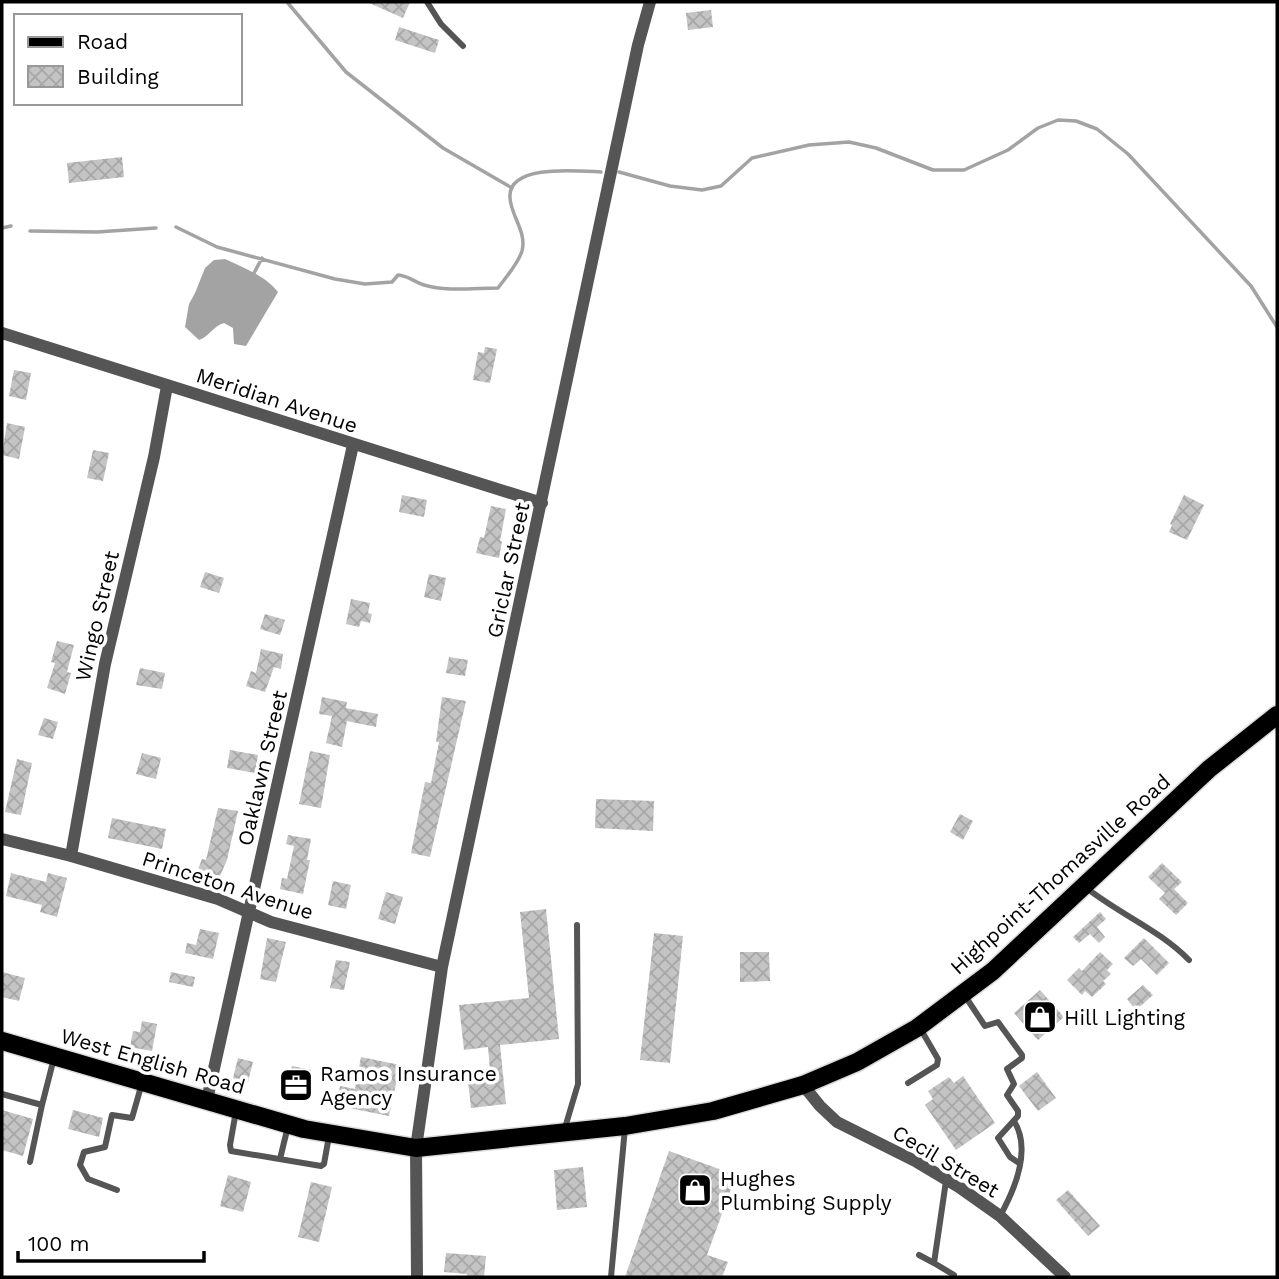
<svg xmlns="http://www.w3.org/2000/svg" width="1279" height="1279" font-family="'Work Sans',sans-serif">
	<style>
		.water { fill: #a3a3a3 }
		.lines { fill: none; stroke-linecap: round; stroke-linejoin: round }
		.stream { stroke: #a3a3a3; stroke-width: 3.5 }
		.building { fill: url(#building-cross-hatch) }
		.primary-casing { stroke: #dbdbdb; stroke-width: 21 }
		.lane { stroke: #555; stroke-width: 6 }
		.street { stroke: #555; stroke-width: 12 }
		.primary { stroke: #000; stroke-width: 18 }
		.labels { text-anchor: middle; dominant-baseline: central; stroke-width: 7; stroke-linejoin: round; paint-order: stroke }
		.street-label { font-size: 21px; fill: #000; stroke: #fff }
		.poi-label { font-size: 21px; fill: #000; stroke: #fff; text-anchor: start }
	</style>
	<defs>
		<pattern id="building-cross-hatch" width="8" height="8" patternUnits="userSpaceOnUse" patternTransform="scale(1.75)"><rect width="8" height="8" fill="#c4c4c4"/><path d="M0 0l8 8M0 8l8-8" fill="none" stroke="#a7a7a7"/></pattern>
	</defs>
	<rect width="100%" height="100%" fill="#fff"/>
	<path class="water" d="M225,259C244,268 264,275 278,292L246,346L234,344L233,328L224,323C213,326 209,337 199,340L185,327L189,304L195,293L205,268L214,260Z"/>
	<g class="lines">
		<path class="stream" d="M287,2L346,72L443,148L512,188
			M619,172L670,186L702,190L721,186L752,158L809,145L849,142L876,148L933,170H964L1008,150L1038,128L1058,120L1076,121L1097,129L1128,154L1251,286L1277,327
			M176,227L217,247L335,279L365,284L392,282L398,275C409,276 414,282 424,285C447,292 474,288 498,288C506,277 518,264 522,251C527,232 511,216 510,198C507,163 580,171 601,172
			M2,228L11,226
			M30,231L97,232L156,228
			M253,275L262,258"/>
	</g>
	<path class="building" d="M367,2H410L403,18Z
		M711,10L713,27L688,30L686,13Z
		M399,27L439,40L435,53L395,40Z
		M122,157L124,177L69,183L67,163Z
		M485,347L497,349L490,383L473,380L478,352L484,353Z
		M14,370L31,373L26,400L9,396Z
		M7,423L25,427L19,459L2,455Z
		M93,450L109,453L103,481L87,478Z
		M402,495L427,500L424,517L399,512Z
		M1184,495L1204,505L1187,540L1169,532L1172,525L1170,524Z
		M491,506L506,509L500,541H502L499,558L476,553L480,537L484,538Z
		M205,572L224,578L219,593L200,587Z
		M429,574L446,578L441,601L424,597Z
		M351,599L370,603L368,613L372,614L370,623L361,621L359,627L346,624Z
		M265,614L285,620L280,635L260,629Z
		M57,641L74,645L67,672L71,673L65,694L47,688L55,663L51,662Z
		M261,649L283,654L281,669L274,667L265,692L246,686L251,671L256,673Z
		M449,657L468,660L465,676L446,673Z
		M140,668L165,673L162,689L136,685Z
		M322,697L347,702L346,708L378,714L376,727L347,721L342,747L326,743L332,716L319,714Z
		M442,697L466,701L430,857L411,853L425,782L431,783L439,742H436Z
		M44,718L58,722L53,739L38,735Z
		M230,750L258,755L255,773L227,768Z
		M310,751L330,755L321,808L299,804Z
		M142,753L161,758L156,779L136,774Z
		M17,759L32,763L21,815L5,812Z
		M596,799L654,801L653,831L595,828Z
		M218,808L238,811L227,860L217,883L196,875L202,859L206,860Z
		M960,814L973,821L963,840L950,832Z
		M112,818L166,829L162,849L108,838Z
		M288,835L311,839L307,860H310L303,894L280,889L282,878L287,879L294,846L286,844Z
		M1162,863L1182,882L1174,889L1188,903L1176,915L1159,899L1165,893L1148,877Z
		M11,873L46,882L48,873L67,878L57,917L40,912L42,905L6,896Z
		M333,881L351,885L346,909L328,905Z
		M386,892L403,897L395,924L378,919Z
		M546,909L559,1039L500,1045L506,1104L471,1108L467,1072L490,1070L488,1047L464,1050L459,1005L529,998L520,912Z
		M1100,912L1106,919L1097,927L1105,937L1099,943L1090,934L1079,943L1073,937Z
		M200,929L219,933L213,959L185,953L187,943L196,945Z
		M654,933L683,936L670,1063L640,1060Z
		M267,938L286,942L276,982L260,979Z
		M1144,938L1169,963L1157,975L1141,959L1133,966L1124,958Z
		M740,952H769L770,981L740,982Z
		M1100,952L1113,964L1107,970L1111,974L1103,981L1106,984L1092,997L1085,991L1082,995L1067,980L1079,968L1082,971Z
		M336,960L350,962L344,990L330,988Z
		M2,972L25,978L19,1001L2,997Z
		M171,972L195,977L193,987L169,982Z
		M1143,985L1153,995L1136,1010L1127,999Z
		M1040,990L1064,1017L1038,1040L1014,1013Z
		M142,1021L157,1024L152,1051L130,1047L133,1031L140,1032Z
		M361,1057L400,1065L389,1116L329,1104L331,1095L338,1096L340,1086L355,1089Z
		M238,1058L253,1062L248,1082L233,1078Z
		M292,1066L311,1070L304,1100L285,1096Z
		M1037,1072L1056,1098L1038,1111L1019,1086Z
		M963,1076L995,1123L956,1150L925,1105L933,1099L928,1091L949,1077L954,1083Z
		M2,1110L33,1119L23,1156L2,1150Z
		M73,1110L103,1118L99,1137L68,1129Z
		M669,1151L736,1175L707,1255L728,1262L722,1277H625Z
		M583,1167L587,1207L557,1210L554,1170Z
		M228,1175L251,1182L243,1212L220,1206Z
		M311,1182L332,1187L319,1242L298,1237Z
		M1068,1190L1100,1226L1088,1236L1056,1200Z
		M446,1253L486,1256L484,1277H467V1274L444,1272Z"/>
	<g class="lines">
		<g class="primary-casing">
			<path id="primary" d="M2,1041L304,1129L416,1148L625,1126L713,1111L803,1085L857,1062L917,1028L993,971L1209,769L1277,715"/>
		</g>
		<path class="lane" d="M427,2L441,24L463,46
			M1084,886C1117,913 1160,930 1189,960
			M965,996L985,1026L998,1022L1022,1055V1058L1007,1069L1014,1084L1007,1095L1018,1111V1116L998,1138L1010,1157L1019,1163
			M908,1083L937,1065L938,1059L920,1028
			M2,1094L42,1105L54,1058
			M236,1111L230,1145L231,1151L321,1166L324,1164L329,1136
			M564,1131L578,1084L577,925
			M280,1159L288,1126
			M30,1162L42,1105
			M946,1181L934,1263L954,1275
			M117,1190L88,1179L80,1165L84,1152L105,1147L112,1115L132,1118L142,1083
			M1000,1216C1015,1189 1032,1150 1014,1121
			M919,1255L934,1263
			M611,1277L625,1128"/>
		<path class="street" d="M2,333L542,503
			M2,839L71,856L218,899L271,922L442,967
			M71,856L105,664L154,457L167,386
			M803,1085L820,1106L837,1122L917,1162L959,1187L1000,1216L1065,1277
			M207,1100L353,445
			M417,1277L416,1148L442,967L638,45L650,2"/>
		<use href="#primary" class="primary"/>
	</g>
	<defs>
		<g id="shop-square" transform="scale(1.75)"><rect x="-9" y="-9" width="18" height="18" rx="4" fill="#000" stroke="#fff"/><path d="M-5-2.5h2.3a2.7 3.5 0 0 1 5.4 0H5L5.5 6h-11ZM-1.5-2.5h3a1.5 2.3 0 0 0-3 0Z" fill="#fff"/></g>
		<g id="office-square" transform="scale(1.75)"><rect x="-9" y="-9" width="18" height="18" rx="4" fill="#000" stroke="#fff"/><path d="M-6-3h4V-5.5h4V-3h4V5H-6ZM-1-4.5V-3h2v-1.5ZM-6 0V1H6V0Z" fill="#fff"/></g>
	</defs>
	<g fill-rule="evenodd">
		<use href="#shop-square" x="1040" y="1017"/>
		<use href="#office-square" x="296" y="1085"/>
		<use href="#shop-square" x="695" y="1190"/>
	</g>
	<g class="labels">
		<g class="street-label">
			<text transform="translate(277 400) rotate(18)">Meridian Avenue</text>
			<text transform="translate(508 570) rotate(-78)">Griclar Street</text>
			<text transform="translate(97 616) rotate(-77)">Wingo Street</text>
			<text transform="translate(262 768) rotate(-77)">Oaklawn Street</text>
			<text transform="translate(1060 874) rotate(-42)">Highpoint-Thomasville Road</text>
			<text transform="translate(228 885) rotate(18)">Princeton Avenue</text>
			<text transform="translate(153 1061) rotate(16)">West English Road</text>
			<text transform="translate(946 1161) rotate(31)">Cecil Street</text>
		</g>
		<g class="poi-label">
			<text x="1064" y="1017">Hill Lighting</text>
			<text x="320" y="1073">Ramos Insurance<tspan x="320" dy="24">Agency</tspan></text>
			<text x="720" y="1178">Hughes<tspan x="720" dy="24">Plumbing Supply</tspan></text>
		</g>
	</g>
	<rect width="1279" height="1279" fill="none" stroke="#000000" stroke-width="7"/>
	<rect x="14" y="14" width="228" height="91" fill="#ffffff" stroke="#999999" stroke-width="2"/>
	<rect x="28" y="37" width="35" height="10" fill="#000000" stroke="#999999" stroke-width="2"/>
	<text x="77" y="49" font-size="21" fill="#000000">Road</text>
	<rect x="28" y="66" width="35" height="21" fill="url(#building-cross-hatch)" stroke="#999999" stroke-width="2"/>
	<text x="77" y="84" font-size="21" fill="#000000">Building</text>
	<path d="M18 1251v10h186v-10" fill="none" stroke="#000000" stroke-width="3.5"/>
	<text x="28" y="1251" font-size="21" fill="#000000" stroke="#ffffff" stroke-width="5" paint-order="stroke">100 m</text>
</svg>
